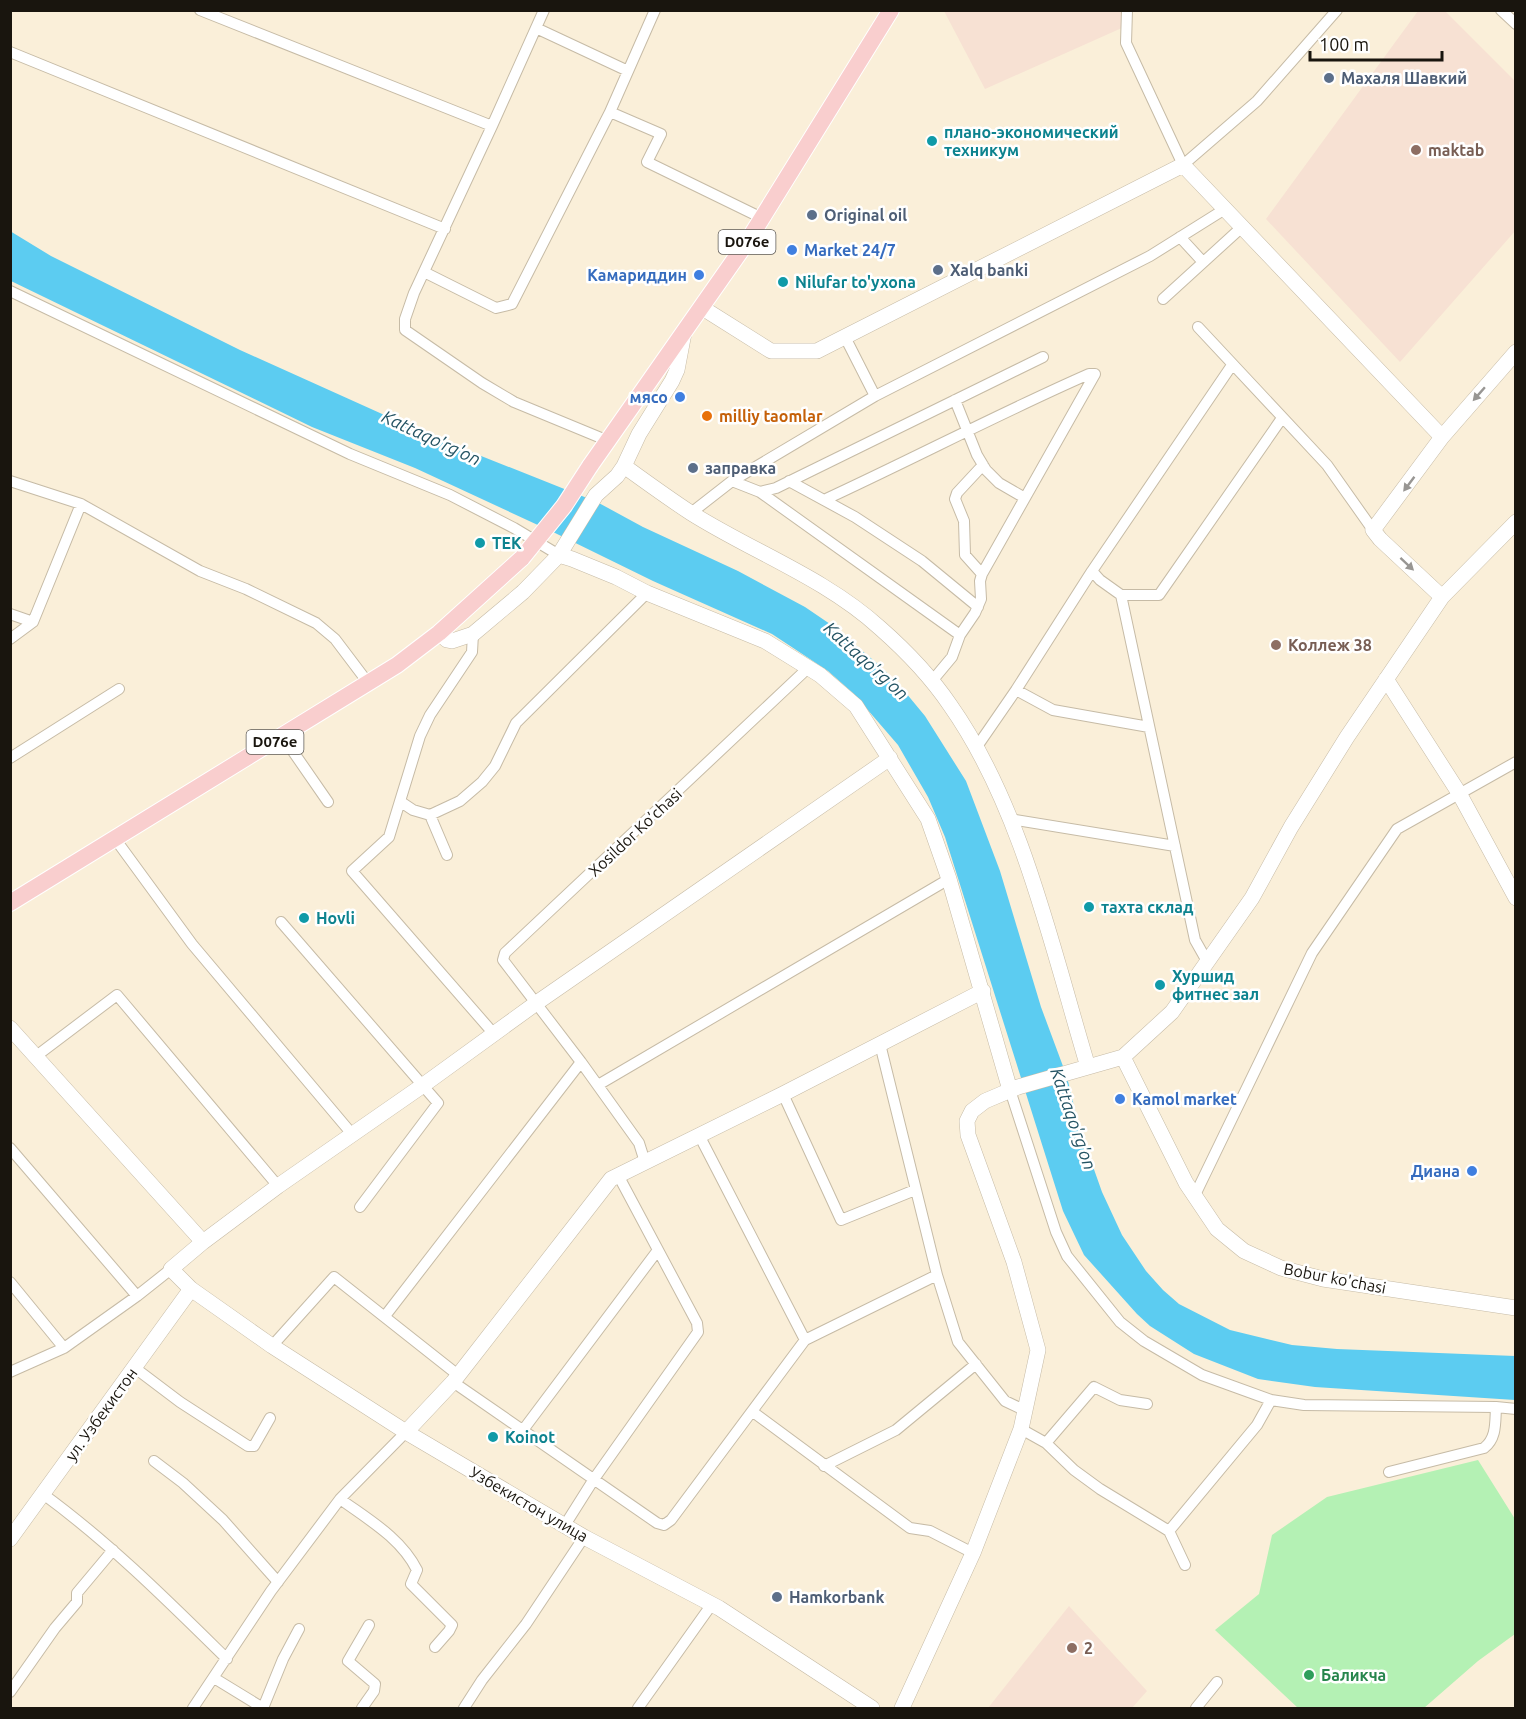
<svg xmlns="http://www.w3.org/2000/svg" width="1526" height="1719" font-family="Ubuntu,sans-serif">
	<rect width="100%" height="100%" fill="#faefd9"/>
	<path fill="#f7e1d3" d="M944 11H1124V27L985 89Z
		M1418 11H1445L1515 81 1516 230 1400 362 1266 219Z
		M1069 1606 1147 1691 1132 1708H988Z"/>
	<path fill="#b4f1b4" d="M1478 1460 1515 1519V1634L1478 1661 1424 1708H1298L1215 1630 1259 1594 1272 1535 1327 1497Z"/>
	<path fill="#5cccf1" d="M10 231 51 256 240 350 431 436 597 502 643 527 738 571 805 607 830 624 879 665 901 687 925 716 966 781 1000 871 1041 1007 1067 1077 1079 1127 1102 1192 1122 1235 1146 1271 1163 1290 1179 1304 1230 1330 1292 1345 1337 1349 1515 1356V1400L1315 1387 1258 1379 1194 1354 1150 1326 1137 1314 1084 1255 1063 1211 945 837 928 797 898 745 854 694 828 671 772 634 653 581 553 532 415 468 312 427 11 281Z"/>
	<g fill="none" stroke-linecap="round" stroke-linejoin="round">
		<g stroke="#c6bba6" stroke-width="12">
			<path id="street" d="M200 10 492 126
				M544 10 492 126 414 293 405 319V330L482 383 514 402 606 440
				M1127 10 1126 43 1183 165 1257 101 1337 10
				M1501 10 1516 24
				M536 28 628 71
				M10 52 445 229
				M610 112 661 134 647 162 762 218
				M1180 237 1203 262
				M424 272 496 308 512 304 610 112 655 10
				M10 291 350 454 450 495 514 528 559 555
				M1163 299 1242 227
				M1198 327 1327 465 1373 530
				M845 337 875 396
				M955 400 977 455 986 470 999 483 1025 498
				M10 481 81 504 200 571 246 589 316 623 335 639 369 684
				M732 481 760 492 776 488 1043 357
				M789 481 855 517 922 561 978 607
				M760 492 960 635
				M824 500C913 459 1000 413 1089 374H1095L982 574 980 581 981 599 975 613 960 635 952 657 932 681
				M691 513 732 481 875 396 1150 256 1225 209
				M1092 571 1100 580 1121 595 1195 940 1208 963
				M982 574 965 555 964 521 955 499 957 493 983 465
				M1121 595H1159L1282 418
				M10 614 33 622
				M473 634 472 652 430 715 420 736 389 837 352 871 494 1034
				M10 639 33 622 81 504
				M1016 690 1053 710 1149 727
				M283 737 328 802
				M976 748 1016 690 1092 571 1232 365
				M10 758 119 689
				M401 802 413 810 430 815 460 801 482 782 495 766 516 723 647 593
				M430 815 447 855
				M1010 819 1175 846
				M116 840 192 944 352 1134
				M281 922 438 1103 360 1207
				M880 1044 937 1275 958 1342 1005 1401 1024 1410
				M35 1057 117 995 278 1186
				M598 1085 949 879
				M1010 1090 1056 1232 1067 1256 1120 1322 1144 1341 1202 1375 1271 1400 1304 1405 1496 1407 1516 1409
				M783 1094 841 1220 915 1190
				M699 1135 805 1340
				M10 1148 137 1296
				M645 1162 639 1143 581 1062 503 960 505 953 808 668
				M1195 1195 1312 953 1397 829 1516 762
				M10 1282 64 1348
				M385 1316 581 1062
				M272 1346 334 1277 458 1375
				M135 1368 180 1402 248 1446H254L270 1418
				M10 1372 64 1348 137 1296 171 1269
				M453 1382 657 1523 664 1525 671 1520 805 1340 937 1275
				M753 1412 910 1528 930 1531 973 1553
				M1021 1429 1046 1443 1074 1470 1100 1489 1169 1531 1185 1565
				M523 1430 658 1250
				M1046 1443 1094 1387 1120 1400 1147 1404
				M154 1461 183 1483 223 1520 278 1582
				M824 1466 896 1430 976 1364
				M1389 1472 1484 1448C1497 1438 1495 1422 1496 1407
				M43 1494C110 1543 168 1601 227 1659
				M340 1499C369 1520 401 1538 417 1570L411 1584 452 1625 449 1631 435 1647
				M565 1525 594 1479 698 1332 697 1323 618 1175
				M1169 1531 1257 1425 1271 1400
				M214 1678 263 1708
				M10 1692 55 1628 77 1602V1593L113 1550
				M193 1708 271 1591 340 1499 406 1432
				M263 1708 283 1659 299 1629
				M362 1708 374 1691 375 1684 348 1661 369 1625
				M464 1708 482 1680 526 1624 584 1537
				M638 1708 712 1604
				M1196 1708 1217 1682"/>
		</g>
		<g stroke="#c6bba6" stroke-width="16">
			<path id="secondary" d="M701 307 771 351H817L1183 165 1442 437
				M624 466C646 482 668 498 691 513 753 552 825 578 880 628 905 650 931 677 950 705 1022 807 1052 948 1088 1067
				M559 555 572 559 616 577 647 593 765 641 820 675 856 706 928 819 949 879 1010 1090
				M1442 597 1380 539 1373 530 1442 437 1516 352
				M439 633 447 640 452 641 473 634 523 592 559 555 596 495 617 476 624 466 639 434 672 381 677 370 684 333
				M1386 679 1459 793 1516 898
				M10 1028 203 1242
				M1123 1057 1186 1183 1217 1229 1244 1251 1281 1268 1323 1279 1516 1308
				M406 1432 453 1382 611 1179 783 1094 983 991
				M10 1539 191 1289
				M872 1708 719 1608 584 1537 406 1432 272 1346 191 1289 171 1269 203 1242 278 1186 422 1086 535 1004 890 758
				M902 1708 973 1553 1021 1429 1038 1350 1014 1262 968 1135 967 1121 972 1111 985 1101 1018 1087 1123 1057 1172 1012 1252 898 1291 827 1347 737 1442 597 1516 522"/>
		</g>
		<g stroke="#fff" stroke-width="18">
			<path id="primary" d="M590 466 749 239 891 10
				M10 903 397 665 439 633 522 558"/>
		</g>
		<use href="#street" stroke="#fff" stroke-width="10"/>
		<use href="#secondary" stroke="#fff" stroke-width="15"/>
		<use href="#primary" stroke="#f9cece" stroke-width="16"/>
		<g stroke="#fff" stroke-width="18" stroke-linecap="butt">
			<path id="primary-bridge" d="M522 558 564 506 590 466"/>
		</g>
		<use href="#primary-bridge" stroke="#f9cece" stroke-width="16"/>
	</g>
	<defs><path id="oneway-solid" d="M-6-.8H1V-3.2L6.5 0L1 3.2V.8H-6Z" transform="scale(1.5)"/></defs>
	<g fill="#989693">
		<use href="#oneway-solid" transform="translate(1479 394) rotate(131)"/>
		<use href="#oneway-solid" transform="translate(1409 484) rotate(127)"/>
		<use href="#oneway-solid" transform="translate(1407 564) rotate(43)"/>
	</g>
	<g fill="#5c6f8a" stroke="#fff" stroke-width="2">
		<circle cx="1329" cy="78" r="6"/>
		<circle cx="812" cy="215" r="6"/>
		<circle cx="938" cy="270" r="6"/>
		<circle cx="693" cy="468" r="6"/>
		<circle cx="777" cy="1597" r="6"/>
	</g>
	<g fill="#0f9aa8" stroke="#fff" stroke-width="2">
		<circle cx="932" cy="141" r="6"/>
		<circle cx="783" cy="282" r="6"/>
		<circle cx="480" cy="543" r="6"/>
		<circle cx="1089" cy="907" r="6"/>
		<circle cx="304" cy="918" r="6"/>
		<circle cx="1160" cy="985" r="6"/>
		<circle cx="493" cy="1437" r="6"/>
	</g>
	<g fill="#8d6e63" stroke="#fff" stroke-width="2">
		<circle cx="1416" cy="150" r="6"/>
		<circle cx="1276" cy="645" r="6"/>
		<circle cx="1072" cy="1648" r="6"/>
	</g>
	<g fill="#3f7fe0" stroke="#fff" stroke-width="2">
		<circle cx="792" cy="250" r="6"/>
		<circle cx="699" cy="275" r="6"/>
		<circle cx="680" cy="397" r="6"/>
		<circle cx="1120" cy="1099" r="6"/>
		<circle cx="1472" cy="1171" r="6"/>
	</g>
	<circle fill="#e8710a" stroke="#fff" stroke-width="2" cx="707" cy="416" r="6"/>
	<circle fill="#2e9e5b" stroke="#fff" stroke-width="2" cx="1309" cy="1675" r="6"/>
	<g text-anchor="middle" stroke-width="5" stroke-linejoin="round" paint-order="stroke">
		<g fill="#fff" stroke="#5e5b56" stroke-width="1.5">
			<rect x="718.5" y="230" width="57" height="24" rx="4.5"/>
			<rect x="246.5" y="730" width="57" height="24" rx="4.5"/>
		</g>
		<g font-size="15" font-weight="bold" fill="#19150e">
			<text x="747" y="247">D076e</text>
			<text x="275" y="747">D076e</text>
		</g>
		<g font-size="16" font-weight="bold" fill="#4e5e75" stroke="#fff" text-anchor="start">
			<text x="1341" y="84">Махаля Шавкий</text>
			<text x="824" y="221">Original oil</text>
			<text x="950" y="276">Xalq banki</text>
			<text x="705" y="474">заправка</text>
			<text x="789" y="1603">Hamkorbank</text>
		</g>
		<g font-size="16" font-weight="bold" fill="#0d838f" stroke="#fff" text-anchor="start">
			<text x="944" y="138">плано-экономический<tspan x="944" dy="18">техникум</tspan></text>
			<text x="795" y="288">Nilufar to'yxona</text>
			<text x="492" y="549">TEK</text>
			<text x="1101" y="913">тахта склад</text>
			<text x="316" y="924">Hovli</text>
			<text x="1172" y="982">Хуршид<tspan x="1172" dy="18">фитнес зал</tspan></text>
			<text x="505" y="1443">Koinot</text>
		</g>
		<g font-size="16" font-weight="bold" fill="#785e54" stroke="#fff" text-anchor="start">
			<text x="1428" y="156">maktab</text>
			<text x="1288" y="651">Коллеж 38</text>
			<text x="1084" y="1654">2</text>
		</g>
		<g font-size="16" font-weight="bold" fill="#366cbe" stroke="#fff" text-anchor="end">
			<text x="804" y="256" text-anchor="start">Market 24/7</text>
			<text x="687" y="281">Камариддин</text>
			<text x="668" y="403">мясо</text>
			<text x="1132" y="1105" text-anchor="start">Kamol market</text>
			<text x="1460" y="1177">Диана</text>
		</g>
		<g font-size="16" font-weight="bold" fill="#c56008" stroke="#fff" text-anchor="start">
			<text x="719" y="422">milliy taomlar</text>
		</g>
		<g font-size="16" fill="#19150e" stroke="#fff">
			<text transform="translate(635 832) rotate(-43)" y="6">Xosildor Ko’chasi</text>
			<text transform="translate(1335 1278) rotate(11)" y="6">Bobur ko'chasi</text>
			<text transform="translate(101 1414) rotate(-54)" y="6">ул. Узбекистон</text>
			<text transform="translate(529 1504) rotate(30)" y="6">Узбекистон улица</text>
		</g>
		<g font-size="16" font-weight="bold" fill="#27864d" stroke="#fff" text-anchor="start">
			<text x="1321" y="1681">Баликча</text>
		</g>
		<g font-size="18" font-style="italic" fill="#235363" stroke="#fff">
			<text transform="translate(431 438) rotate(25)" y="6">Kattaqo'rg'on</text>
			<text transform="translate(866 661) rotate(42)" y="6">Kattaqo'rg'on</text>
			<text transform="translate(1073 1119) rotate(71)" y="6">Kattaqo'rg'on</text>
		</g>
	</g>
	<rect width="1526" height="1719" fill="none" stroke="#19150e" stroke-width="24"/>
	<path d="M1310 51v9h132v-9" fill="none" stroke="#19150e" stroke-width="3"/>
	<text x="1319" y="51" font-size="18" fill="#19150e" stroke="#ffffff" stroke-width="4.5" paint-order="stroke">100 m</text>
</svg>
